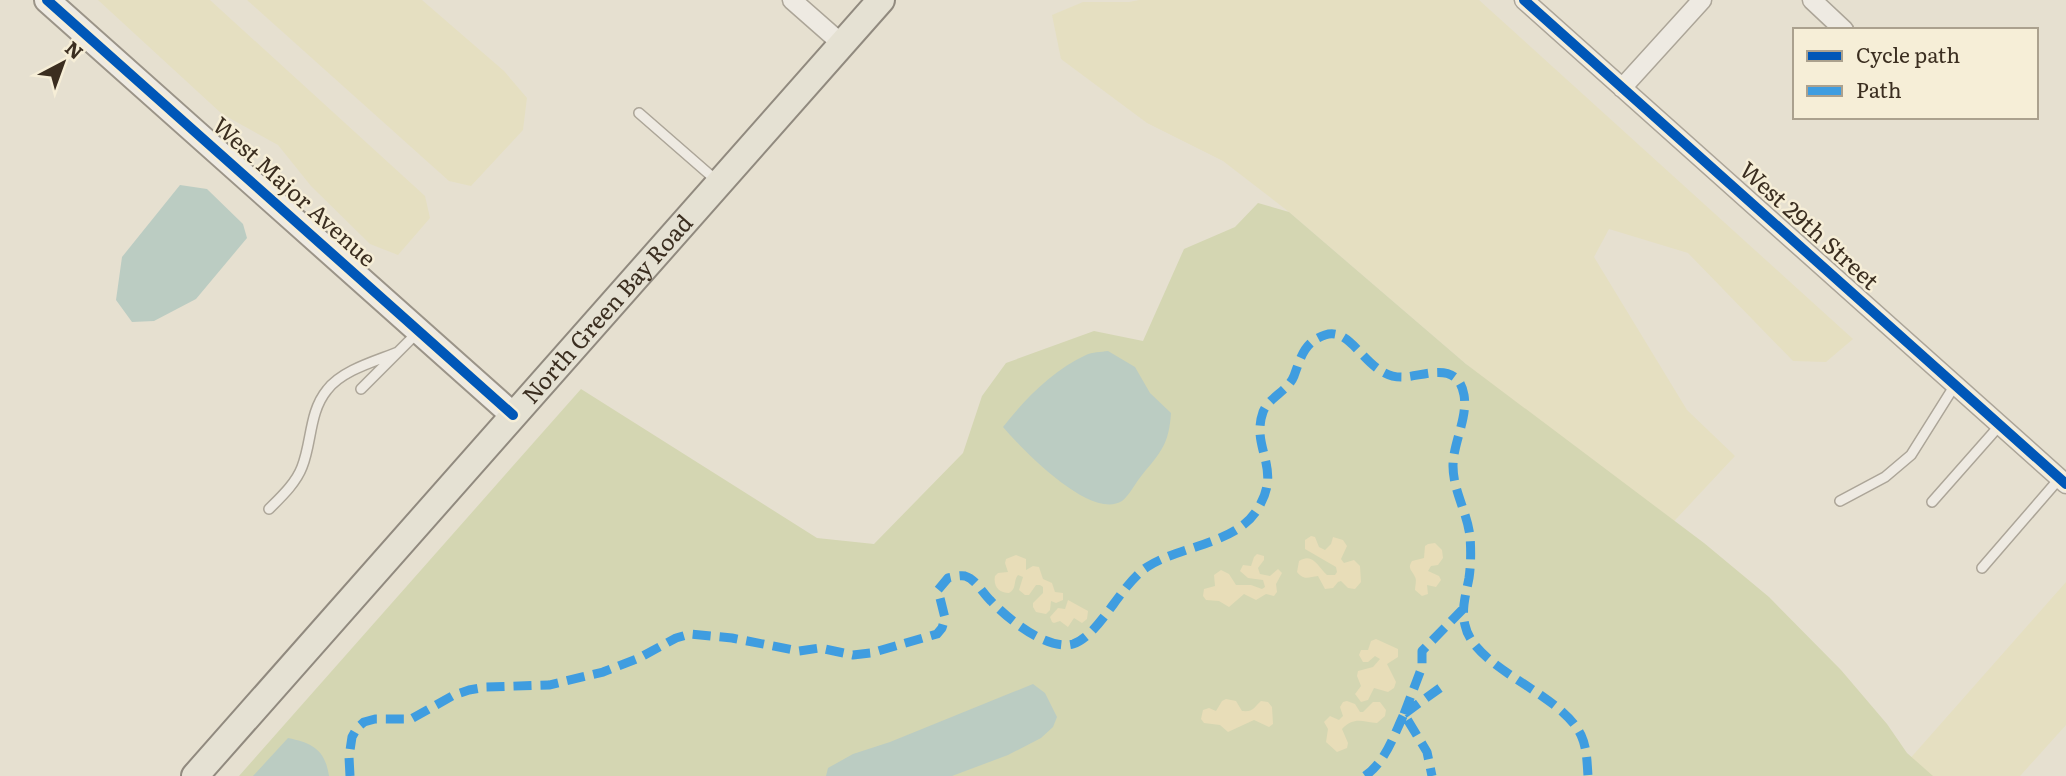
<svg xmlns="http://www.w3.org/2000/svg" width="2066" height="776" font-family="Literata,serif">
	<rect width="100%" height="100%" fill="#e6e0d0"/>
	<path fill="#e5dfc1" d="M98 0H210L425 196 430 218 398 255 370 244 311 186 278 145 222 114Z
		M247 0H422L504 71 527 98 523 130 471 186 449 181Z
		M1139 0H1479L1853 339 1826 362 1793 361 1688 253 1609 229 1594 257 1687 410 1735 456 1663 533 1289 212 1223 161 1147 123 1061 59 1052 15 1083 2H1129Z
		M2066 582V725L2020 776H1922L1907 762Z"/>
	<path fill="#d4d6b2" d="M1258 203 1289 212 1466 364 1704 543 1769 597 1841 670 1887 724 1907 753 1933 776H239L581 389 817 538 874 544 963 453 982 396 1006 363 1094 331 1143 341 1184 249 1235 227Z"/>
	<path fill="#e8ddb8" d="M1311 536 1315 537 1319 547 1325 550 1331 544 1333 537 1343 540 1347 546 1341 559 1344 563 1354 560 1360 566 1361 582 1355 589 1348 588 1341 581 1338 582 1333 588 1325 589 1318 576C1309 577 1304 581 1297 572L1299 561C1313 552 1318 567 1327 575H1335L1337 572 1336 567 1305 549V540Z
		M1435 543 1442 550 1443 558 1438 565 1431 566 1428 571 1439 576 1441 580 1436 587 1427 585 1428 594 1422 596 1415 590C1415 586 1417 580 1415 577 1412 570 1407 569 1412 561L1424 558 1425 546 1428 544Z
		M1257 554 1264 556V560L1258 568 1260 574 1270 576 1278 569 1282 573 1276 584 1277 592 1274 596 1266 594 1256 600 1244 594 1229 607 1219 601 1206 600 1203 596 1204 589 1215 586 1214 575 1221 570 1229 574 1236 585H1251L1262 589 1265 587 1263 580 1248 578 1240 571 1243 565 1251 566 1254 557Z
		M1016 555 1026 559V570L1033 566 1039 567 1043 579 1052 583 1055 592 1063 593V600L1056 603 1051 601 1050 610 1046 614 1036 612 1033 607V603L1043 593V587L1040 585H1036L1029 595H1025L1019 590 1023 577 1018 575C1013 581 1017 589 1009 593 999 593 993 586 995 576L998 573 1008 572 1005 563 1006 559Z
		M1068 600 1088 611 1087 619 1082 623 1074 618 1068 627 1060 621 1054 623 1052 622 1050 617 1058 608 1065 609Z
		M1376 639 1398 649V657L1387 664 1396 682 1394 688 1388 692 1374 688 1368 700 1361 702 1355 694 1361 686 1357 676 1358 671 1373 667 1380 659 1375 656 1368 662H1363L1359 655 1361 650H1368L1371 641Z
		M1226 699 1236 701 1242 711C1254 712 1253 708 1261 701L1268 702 1272 707 1273 724 1269 727 1254 720 1228 732 1220 725 1204 723 1201 719 1203 710 1209 708 1216 711 1222 701Z
		M1347 701 1355 704 1360 712H1363L1373 702H1380L1386 710 1385 716 1377 723C1363 722 1354 716 1342 729L1348 743 1347 748 1337 752 1326 742 1328 729 1324 722 1330 716 1339 720 1343 716 1340 707 1343 702Z"/>
	<path fill="#bbccc2" d="M180 185 207 189 243 224 247 238 196 299 154 321 132 322 116 300 122 257Z
		M1108 351 1135 367 1150 393 1171 413C1169 444 1161 452 1142 475 1136 482 1129 496 1122 501 1090 521 1021 448 1003 427 1025 399 1053 370 1086 355 1092 352 1101 352 1108 351Z
		M1033 684 1045 693 1057 717 1053 727 1041 738 1008 755 952 776H826L828 768 853 754 890 742Z
		M288 738C313 743 325 750 329 776H253Z"/>
	<g fill="none" stroke-linecap="round" stroke-linejoin="round">
		<g stroke="#aca598" stroke-width="12">
			<path id="lane" d="M639 113 717 181
				M361 389 418 332
				M1840 501 1885 477 1911 455 1955 385
				M1932 502 2000 425
				M269 509C281 497 296 483 302 467 312 442 309 412 327 390 342 370 376 361 398 352
				M1982 568 2059 479"/>
		</g>
		<g stroke="#aca598" stroke-width="21">
			<path id="street" d="M792 0 842 44
				M1524 0 2066 484
				M1812 0 1844 30
				M1622 88 1702 0"/>
		</g>
		<g stroke="#9b9488" stroke-width="28">
			<path id="secondary" d="M47 0 513 415"/>
		</g>
		<g stroke="#918a7f" stroke-width="30">
			<g id="primary">
				<path id="s1" d="M195 776 881 0"/>
			</g>
		</g>
		<use href="#lane" stroke="#eeeae2" stroke-width="9"/>
		<use href="#street" stroke="#eeeae2" stroke-width="18"/>
		<use href="#secondary" stroke="#eeeae2" stroke-width="24"/>
		<use href="#primary" stroke="#e5e1d3" stroke-width="26"/>
		<path stroke="#3f9de0" stroke-width="9" stroke-dasharray="18 9" stroke-linecap="butt" d="M1404 714 1422 667V651L1463 609
			M1404 714 1440 688
			M350 776 349 757 352 737 357 728 364 722 375 719H411L454 695 469 690 486 687 549 685 603 672 639 658 676 638 690 634 732 638 799 651 820 648 853 655 871 653 937 634 942 628 945 618 938 590 948 578C953 577 960 575 965 576 976 579 983 594 991 601 1008 619 1047 651 1073 644 1099 636 1121 584 1147 567 1179 546 1236 544 1257 510 1284 468 1250 449 1263 412 1269 397 1288 391 1294 376 1301 357 1304 342 1325 335 1354 325 1366 380 1405 377 1427 375 1458 361 1464 395 1468 418 1453 443 1453 466 1453 490 1467 512 1470 536 1471 550 1471 564 1469 578 1466 594 1461 609 1465 625 1474 669 1560 692 1581 735 1587 748 1587 762 1588 776
			M1365 776C1386 761 1393 737 1404 714L1427 752 1432 776"/>
		<g stroke="#f6eed7" stroke-width="15">
			<path id="cycleway" d="M47 0 513 415
				M1524 0 2066 484"/>
		</g>
		<use href="#cycleway" stroke="#0057b8" stroke-width="10"/>
	</g>
	<g text-anchor="middle" stroke-width="5" stroke-linejoin="round" paint-order="stroke">
		<g font-size="23" fill="#3b2e20" stroke="#f6eed7">
			<text transform="translate(294 192) rotate(42)" y="8">West Major Avenue</text>
			<text transform="translate(1809 226) rotate(42)" y="8">West 29th Street</text>
			<text dy="8" stroke="none"><textPath href="#s1" startOffset="623">North Green Bay Road</textPath></text>
		</g>
	</g>
	<rect x="1793" y="28" width="245" height="91" fill="#f6eed7" stroke="#aba18e" stroke-width="2"/>
	<rect x="1807" y="51" width="35" height="10" fill="#0057b8" stroke="#aba18e" stroke-width="2"/>
	<text x="1856" y="63" font-size="21" fill="#3b2e20">Cycle path</text>
	<rect x="1807" y="86" width="35" height="10" fill="#3f9de0" stroke="#aba18e" stroke-width="2"/>
	<text x="1856" y="98" font-size="21" fill="#3b2e20">Path</text>
	<g transform="translate(63 63) rotate(41)" stroke="#f6eed7" stroke-width="5" paint-order="stroke">
	<path d="M0-5L12 26L0 18L-12 26Z" fill="#3b2e20"/>
	<text y="-10" font-size="19" font-weight="bold" text-anchor="middle" fill="#3b2e20">N</text>
	</g>
</svg>
